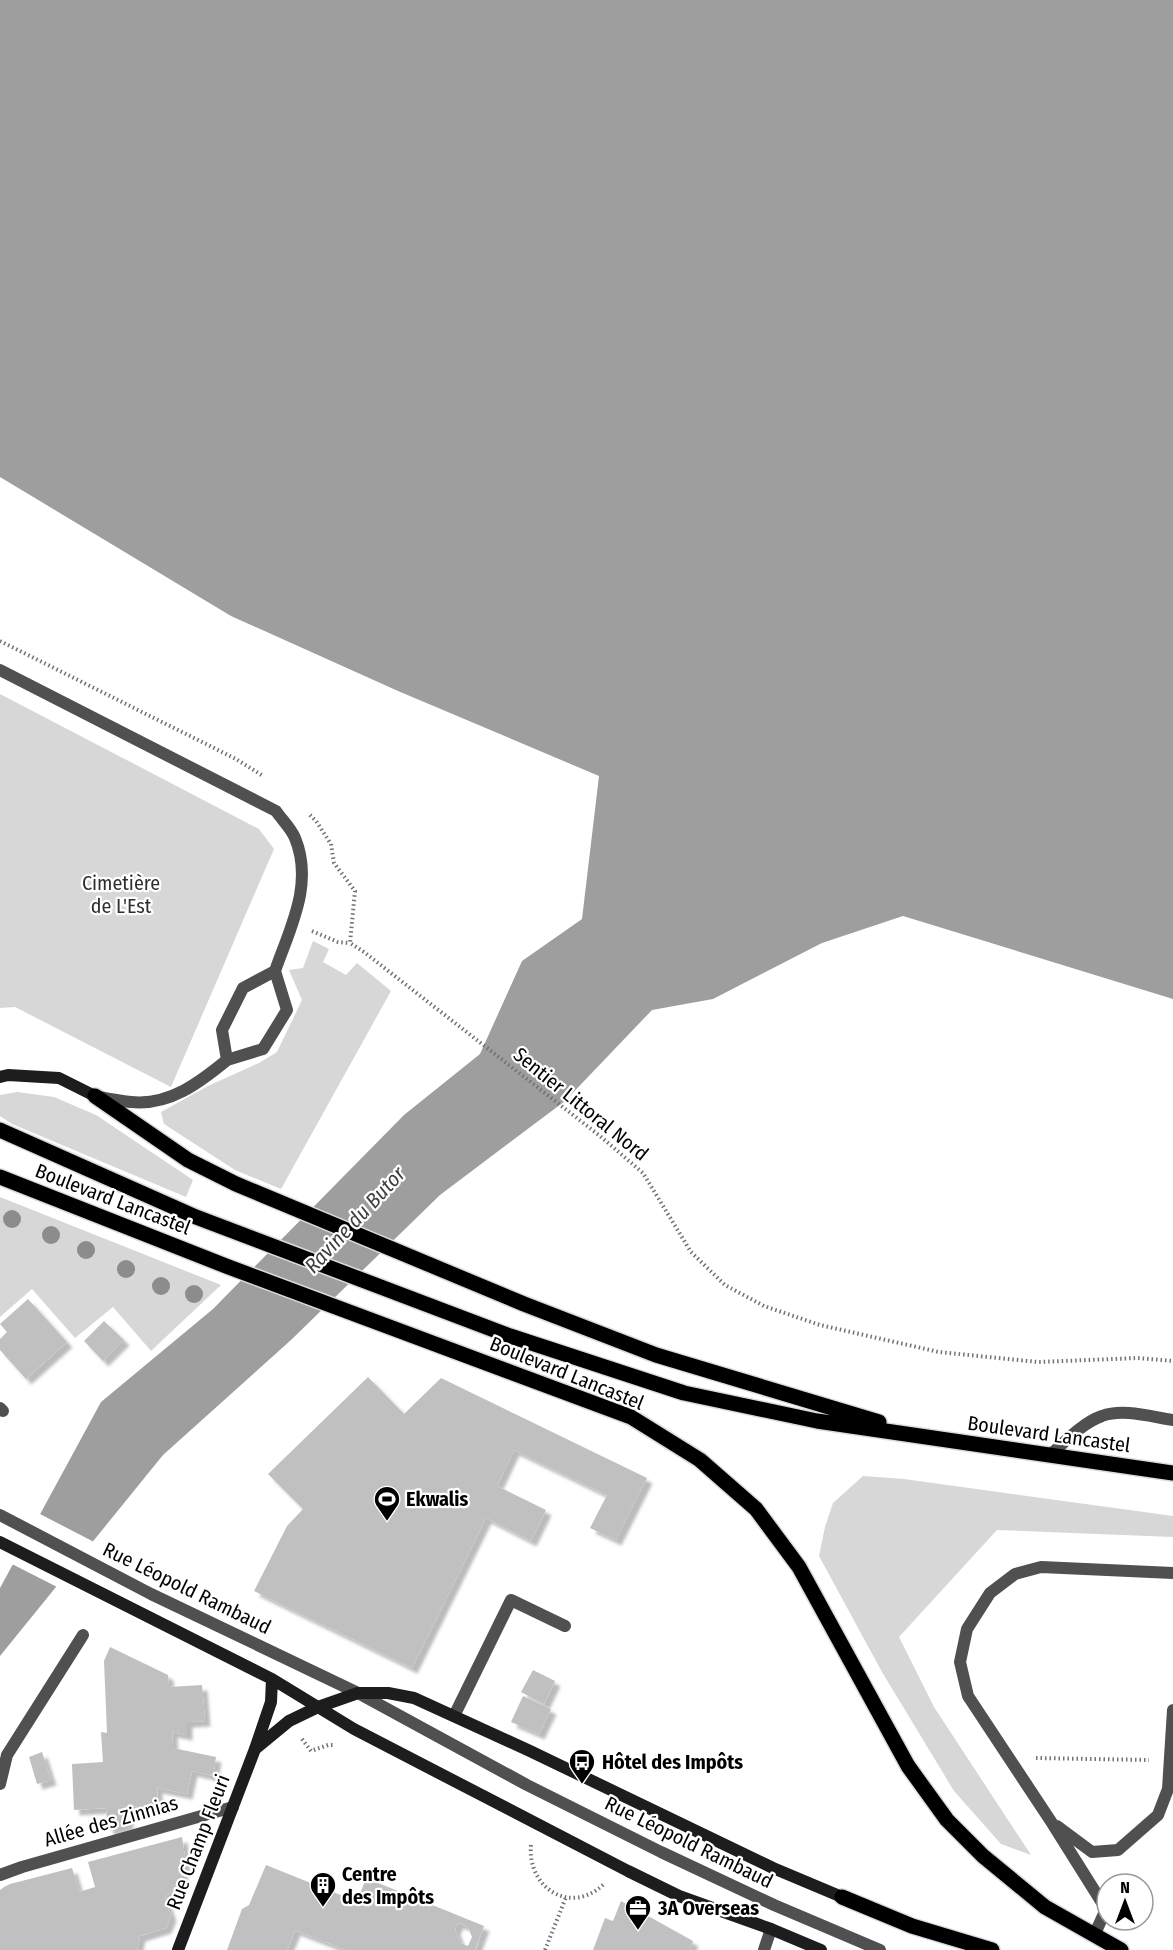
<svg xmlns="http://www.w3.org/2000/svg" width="1173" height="1950" font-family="'Fira Sans Condensed',sans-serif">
	<defs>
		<filter id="shadow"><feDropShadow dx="5.5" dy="5.5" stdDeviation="1.5" flood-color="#0004"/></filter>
	</defs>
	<rect width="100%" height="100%" fill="#fff"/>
	<path fill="#d7d7d7" d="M0 694 259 829 274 849 171 1087 15 1007 0 1008Z
		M313 941 329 949 323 962 346 975 357 963 391 991 281 1189 235 1170 164 1124 161 1112 208 1086 259 1063 277 1052 302 1000 289 970 303 968Z
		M17 1092 54 1097 96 1115 193 1180 186 1197 12 1124 0 1116V1095Z
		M0 1197 221 1285 151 1351 113 1307 75 1338 32 1289 0 1317Z
		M863 1476 904 1479 1173 1516V1537L997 1530 899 1637 934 1707 1031 1855 1001 1844 954 1791 882 1672 819 1556 825 1527 833 1503Z"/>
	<path fill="#9e9e9e" d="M0 0H1173V999L903 916 822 943 713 999 652 1010 565 1101 440 1195 291 1340 163 1455 0 1656V1588L101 1402 213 1309 404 1115 480 1054 522 961 582 919 599 776 398 691 231 616 0 477Z"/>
	<path fill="#fff" d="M38 1513 96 1543 59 1588 10 1563Z"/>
	<path fill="#c0c0c0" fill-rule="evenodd" filter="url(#shadow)" d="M28 1299 67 1342 26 1379 0 1350V1339L7 1332 0 1324Z
		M104 1321 124 1340 103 1361 84 1341Z
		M368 1377 404 1414 441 1378 647 1478 616 1540 590 1528 607 1495 514 1450 497 1486 546 1510 531 1541 486 1518 412 1668 254 1591 287 1526 303 1509 268 1474Z
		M110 1647 168 1675 169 1687 202 1685 205 1721 187 1722V1735L172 1732 173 1748 216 1757 213 1776 192 1771 187 1794 157 1788 158 1805 118 1807 119 1815 128 1814V1824L108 1830 106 1808 74 1810 72 1764 103 1762 101 1732 107 1733 104 1661Z
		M533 1670 555 1681 544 1704 521 1692Z
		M523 1696 551 1709 539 1734 511 1722Z
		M42 1752 51 1780 37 1784 29 1757Z
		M182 1837 185 1858 184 1869 180 1880 165 1898 171 1916 166 1928 140 1936 137 1950H0V1890L4 1887 10 1884 72 1868 79 1892 95 1887 88 1862Z
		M266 1865 363 1904 366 1897 360 1894 366 1878 484 1926 475 1950H346L295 1930 287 1950H227L242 1909 249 1905ZM458 1923 468 1927 472 1937 468 1946 460 1943 455 1929Z
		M621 1901 693 1941 690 1950H593L605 1918 613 1921Z"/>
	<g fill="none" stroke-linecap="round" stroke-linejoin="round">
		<g stroke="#dbdbdb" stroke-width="18">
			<path id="primary" d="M95 1096 188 1160 236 1184 524 1304 656 1355 879 1422
				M0 1130 196 1217 510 1336 684 1393 817 1421 1173 1473
				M0 1177 226 1266 631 1417 700 1460 756 1509 799 1567 908 1766 947 1820 983 1856 1045 1907 1121 1950
				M842 1897 912 1926 992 1950"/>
		</g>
		<path stroke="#727272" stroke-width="4" stroke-dasharray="1.5 3" stroke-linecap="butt" d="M0 641 236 759 263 776
			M310 815 316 821 331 844 334 863 355 891 350 943 364 952 600 1136 643 1173 691 1252 725 1285 764 1306 820 1325 939 1352 1038 1362 1138 1358 1173 1361
			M312 931 338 942 350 943
			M302 1739 311 1751 328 1745H335
			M1036 1758 1149 1760
			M531 1845C527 1888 571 1916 604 1884
			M545 1950 566 1897"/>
		<path stroke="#505050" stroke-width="12" d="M0 1408 3 1411
			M1049 1456C1065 1442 1082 1423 1102 1416 1123 1408 1152 1417 1173 1420
			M0 1515 151 1594 358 1693 527 1785 661 1852 774 1905 880 1950
			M454 1716 511 1600 565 1626
			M0 1784 7 1755 83 1635
			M1057 1826 1092 1852 1118 1850 1158 1815 1168 1789 1173 1710
			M1094 1936 1106 1909 1052 1823 968 1696 960 1662 967 1629 990 1593 1015 1574 1041 1567 1173 1573"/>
		<path stroke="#505050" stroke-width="12" d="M0 670 276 811C282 820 291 828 295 838 314 884 290 928 275 971L243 988 222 1030 227 1060C199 1083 169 1106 131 1102 120 1101 109 1099 99 1097
			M227 1060 263 1049 287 1010 275 971
			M0 1875 22 1867 233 1807
			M764 1950 771 1929"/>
		<path stroke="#1d1d1d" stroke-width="12" d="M0 1077 8 1075 59 1078 95 1096
			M0 1542 272 1679 354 1729 628 1871 679 1896 771 1929 821 1950
			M255 1749 289 1721 318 1707 358 1693H388L414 1698 530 1751 773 1868 842 1897
			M178 1950 255 1749 271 1702 272 1679"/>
		<use href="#primary" stroke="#000" stroke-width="15"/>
	</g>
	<g fill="#8c8c8c">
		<circle cx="12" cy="1219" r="9"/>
		<circle cx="51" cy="1235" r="9"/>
		<circle cx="86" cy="1250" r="9"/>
		<circle cx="126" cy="1269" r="9"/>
		<circle cx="161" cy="1286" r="9"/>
		<circle cx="194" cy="1294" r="9"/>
	</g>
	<defs>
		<g id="stadium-pin" transform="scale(1.35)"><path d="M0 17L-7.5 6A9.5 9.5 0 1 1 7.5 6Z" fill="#000" stroke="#fff"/><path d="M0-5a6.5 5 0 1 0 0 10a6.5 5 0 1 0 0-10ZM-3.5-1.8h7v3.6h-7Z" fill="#fff"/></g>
		<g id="bus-pin" transform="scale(1.35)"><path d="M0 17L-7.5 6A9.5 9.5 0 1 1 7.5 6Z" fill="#000" stroke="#fff"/><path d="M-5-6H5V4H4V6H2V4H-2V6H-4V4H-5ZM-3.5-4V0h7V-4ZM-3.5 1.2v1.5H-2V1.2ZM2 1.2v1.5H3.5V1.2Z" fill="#fff"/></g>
		<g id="building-pin" transform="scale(1.35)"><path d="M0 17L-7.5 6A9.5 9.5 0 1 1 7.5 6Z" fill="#000" stroke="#fff"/><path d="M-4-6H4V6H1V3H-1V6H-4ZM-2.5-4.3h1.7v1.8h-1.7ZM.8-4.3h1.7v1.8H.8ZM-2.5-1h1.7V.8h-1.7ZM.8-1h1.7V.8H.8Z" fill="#fff"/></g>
		<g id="office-pin" transform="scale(1.35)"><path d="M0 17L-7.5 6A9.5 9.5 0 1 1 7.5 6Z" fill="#000" stroke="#fff"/><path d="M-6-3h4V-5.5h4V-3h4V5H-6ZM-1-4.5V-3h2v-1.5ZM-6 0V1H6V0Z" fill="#fff"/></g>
	</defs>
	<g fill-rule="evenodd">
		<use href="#stadium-pin" x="387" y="1499"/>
		<use href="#bus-pin" x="582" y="1762"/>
		<use href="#building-pin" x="323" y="1885"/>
		<use href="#office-pin" x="638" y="1908"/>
	</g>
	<g text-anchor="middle" stroke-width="4.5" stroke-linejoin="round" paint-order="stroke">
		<g font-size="20" fill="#2e2e2e" stroke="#fff">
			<text x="121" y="890">Cimetière<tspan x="121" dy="23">de L'Est</tspan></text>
		</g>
		<g font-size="20" fill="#000" stroke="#fff">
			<text transform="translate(581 1104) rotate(39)" y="7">Sentier Littoral Nord</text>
			<text transform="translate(113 1199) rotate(21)" y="7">Boulevard Lancastel</text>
			<text transform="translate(567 1373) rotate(22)" y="7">Boulevard Lancastel</text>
			<text transform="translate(1049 1434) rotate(8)" y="7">Boulevard Lancastel</text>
			<text transform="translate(187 1588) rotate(26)" y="7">Rue Léopold Rambaud</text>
			<text transform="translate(111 1821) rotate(-16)" y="7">Allée des Zinnias</text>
			<text transform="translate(198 1842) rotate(-69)" y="7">Rue Champ Fleuri</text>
			<text transform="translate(689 1842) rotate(26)" y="7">Rue Léopold Rambaud</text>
		</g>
		<g font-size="20" font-weight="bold" fill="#000" stroke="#fff" text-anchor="start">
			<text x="406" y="1506">Ekwalis</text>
			<text x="602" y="1769">Hôtel des Impôts</text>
			<text x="342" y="1881">Centre<tspan x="342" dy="23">des Impôts</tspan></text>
			<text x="658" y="1915">3A Overseas</text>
		</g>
		<g font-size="21" font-style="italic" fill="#3f3f3f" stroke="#fff">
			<text transform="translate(355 1220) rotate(-47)" y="7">Ravine du Butor</text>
		</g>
	</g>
	<g transform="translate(1125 1902)"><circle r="28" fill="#ffffff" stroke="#999999" stroke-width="1.5"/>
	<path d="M0-4.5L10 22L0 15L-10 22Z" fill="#000000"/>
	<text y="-9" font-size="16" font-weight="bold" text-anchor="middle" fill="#000000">N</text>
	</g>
</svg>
